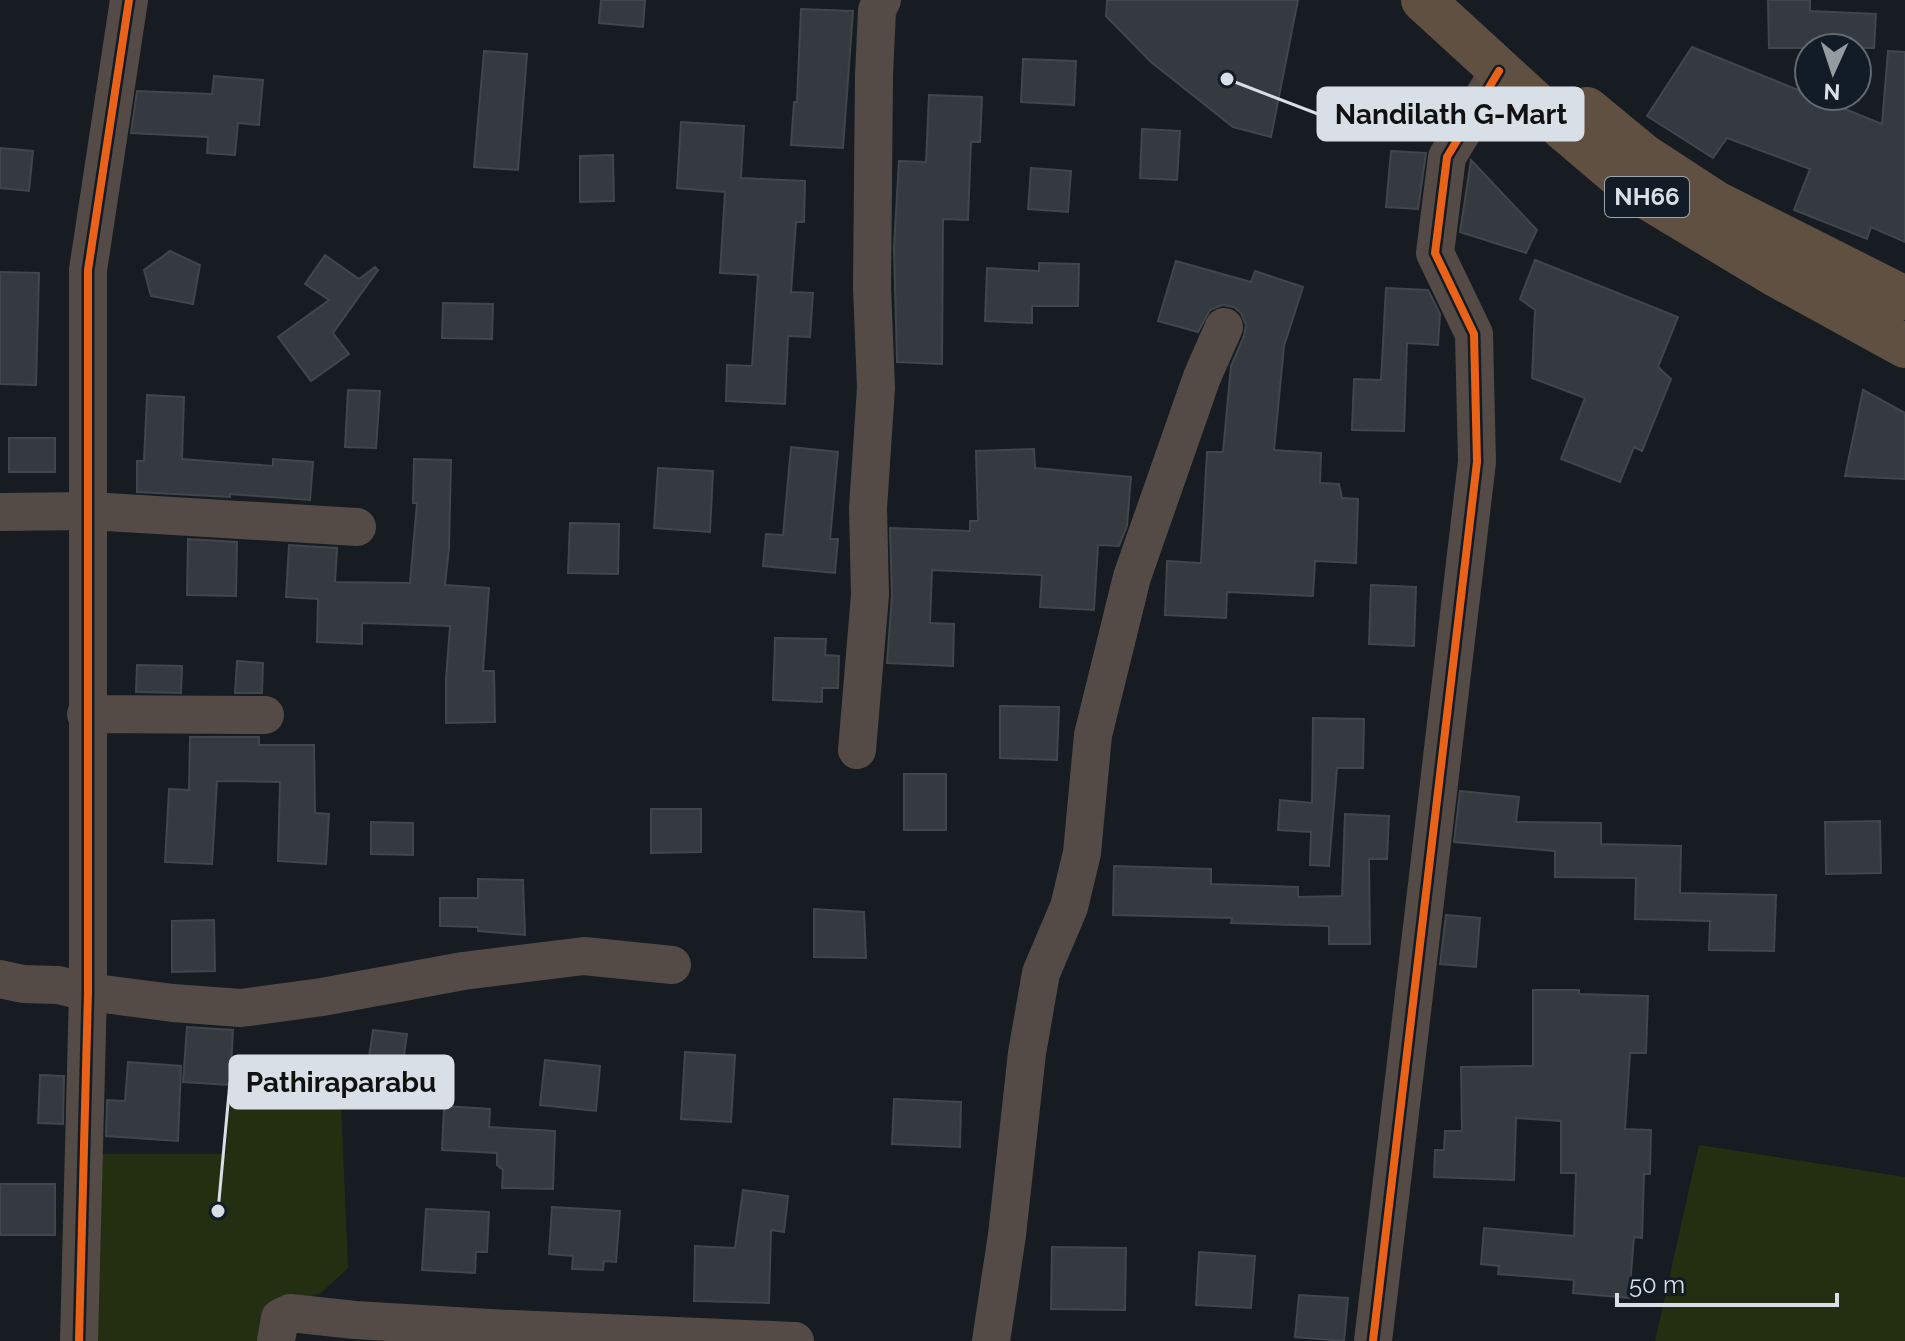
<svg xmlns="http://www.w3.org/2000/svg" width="1905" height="1341" font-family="Raleway,sans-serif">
	<rect width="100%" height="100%" fill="#161c22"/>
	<path fill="#242f12" d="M230 1097 341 1102 348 1268 321 1293 300 1300 264 1341H88L91 1154H226Z
		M1699 1145 1905 1177V1341H1655Z"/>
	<path fill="#353a40" stroke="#41464a" stroke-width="2" d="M601 0H645L643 27 599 23Z
		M1107 0H1298L1271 137 1233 127 1151 62 1106 16Z
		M1768 0H1810V11L1876 14 1874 48H1769Z
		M801 9 853 11 843 148 791 145 794 102H797Z
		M1692 47 1882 124 1888 51 1905 52V242L1871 227 1867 239 1794 210 1810 169 1727 138 1713 158 1647 116Z
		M484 51 527 54 518 170 474 167Z
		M1023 59 1076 61 1074 105 1021 102Z
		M214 76 263 80 259 125 238 123 235 155 207 153 208 137 131 133 137 91 212 94Z
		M929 95 982 97 980 142H971L968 220 943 219 942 364 897 362 894 247 899 161 926 162Z
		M681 122 744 126 741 178 805 181 804 222H796L791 292 813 293 810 337 788 336 785 404 726 401 727 365 752 366 758 275 720 273 725 192 677 188Z
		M1142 129 1180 131 1177 180 1140 178Z
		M0 148 33 151 29 191 0 188Z
		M1391 151 1426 153 1418 209 1386 207Z
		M613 155 614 201 580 202V156Z
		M1471 160 1537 230 1526 253 1460 232Z
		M1031 168 1071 171 1068 212 1028 209Z
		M170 251 200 265 193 304 151 296 144 270Z
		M325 255 359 279 375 267 378 270 333 333 349 354 311 381 278 337 329 300 305 284Z
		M1535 260 1678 317 1658 367 1671 379 1642 451 1634 447 1620 482 1561 459 1585 398 1532 378 1535 310 1520 299Z
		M1176 261 1251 282 1255 271 1303 287 1284 346 1274 450 1321 453 1320 483 1339 484 1342 498 1358 499 1356 563 1315 561 1313 596 1227 592 1226 618 1165 615 1167 561 1201 563 1207 452H1223L1231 366 1244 336 1246 325 1241 313 1234 307 1222 305 1210 310 1198 332 1158 321Z
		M1039 263 1079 264 1078 306H1032V323L985 321 987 268 1039 271Z
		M0 272 39 273 36 385 0 384Z
		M1386 288 1428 290 1440 314 1438 345 1407 343 1404 431 1352 430 1354 379 1381 380Z
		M443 303 493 304 492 339 442 338Z
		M348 390 380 391 376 448 345 447Z
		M1863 390 1905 413V479L1845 476Z
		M147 395 184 397 182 459 273 466V459L313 462 310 500 230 494V497L137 492V461H144Z
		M9 438H55V472H9Z
		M791 447 838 452 830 539H838L835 573 763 566 766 534 783 535Z
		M1034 449 1035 468 1131 477 1127 526 1119 546 1098 545 1094 610 1040 607 1042 575 932 570 930 623 954 624 953 666 887 663 892 595 890 528 970 531V521H978L976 451Z
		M414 459 451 460 449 548 445 585 489 588 483 671H494L495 722 446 723V679L450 626 362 623V644L317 642 318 599 286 597 289 545 337 548 335 582 410 583 417 503H413Z
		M658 468 713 471 710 532 654 528Z
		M570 523 619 524 618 574 568 573Z
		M188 539 237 542 236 596 187 595Z
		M1371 585 1416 587 1414 646 1369 644Z
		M775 638 826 639 825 655 839 656 838 688H822V702L773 700Z
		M237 661 263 663 262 693H235Z
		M137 665 182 666 181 693 136 692Z
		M1000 706 1059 707 1057 760 1000 758Z
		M1313 718 1364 719 1363 768H1337L1329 866 1310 865 1311 832 1278 830 1280 800 1312 803Z
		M190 737H259V745H314L315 813 329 814 326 864 278 861 280 782 217 781 212 864 165 862 169 789 189 790Z
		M904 774H946V830H904Z
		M1460 791 1519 797 1516 822 1601 823V844L1681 846 1680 893 1776 895 1774 951 1709 950 1710 921 1635 919 1636 878 1555 877V851L1454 842Z
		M651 809H701V852L651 853Z
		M1345 814 1389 816 1387 859H1369L1370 944H1329V926L1231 923 1232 918 1113 915 1114 866 1211 869V884L1298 887V897L1342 896Z
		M1880 821 1881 873 1826 874 1825 822Z
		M371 822 413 823V855L371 854Z
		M478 879 523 880 525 935 478 931V927L440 926V898H478Z
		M814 909 864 912 866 958 814 957Z
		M1446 915 1480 918 1476 967 1440 964Z
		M214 920 215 971 172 972V921Z
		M1533 990H1579V994L1648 996 1646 1053H1630L1625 1129 1651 1130 1650 1174H1644L1642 1238 1634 1237 1629 1298 1573 1293 1574 1280 1498 1274 1499 1266 1481 1264 1484 1228 1574 1236 1576 1173H1561V1121L1516 1118 1514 1180 1434 1177 1435 1150H1444L1445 1131H1462L1461 1067 1533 1066Z
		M187 1027 233 1030 230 1085 183 1082Z
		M373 1030 407 1034 403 1062 369 1057Z
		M685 1052 735 1055 731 1122 681 1119Z
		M545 1060 600 1066 596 1111 540 1105Z
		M128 1062 181 1066 178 1141 106 1136 107 1100 125 1101Z
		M40 1075 64 1076 63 1124 38 1123Z
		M894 1099 961 1102 960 1147 892 1144Z
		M444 1106 490 1109 489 1127 555 1131 553 1189 502 1188 503 1170 497 1165V1153L442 1150Z
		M0 1184H55V1235H0Z
		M743 1190 788 1196 784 1232 771 1230 769 1303 694 1301 695 1246 735 1248Z
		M552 1207 620 1211 616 1262 604 1261 603 1270 572 1269 573 1256 549 1254Z
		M426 1209 489 1212 487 1252H476L475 1273 422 1270Z
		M1052 1247 1126 1248 1125 1310 1051 1309Z
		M1199 1252 1255 1256 1251 1308 1196 1305Z
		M1299 1295 1348 1298 1344 1341 1295 1337Z"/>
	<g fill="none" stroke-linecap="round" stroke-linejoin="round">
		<path stroke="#554b46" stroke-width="38" d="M0 512 90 511 357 527
			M86 714 265 715
			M857 750 870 595 868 508 876 388 872 287 874 75 877 10 882 0
			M0 979 23 984 58 985 88 992 173 1003 241 1008 322 997 463 971 584 956 672 965
			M79 1341 88 992V270L129 0
			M276 1341 280 1318 290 1313 355 1320 489 1328 795 1341
			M991 1341 1007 1235 1027 1053 1041 973 1069 907 1082 853 1093 735 1132 577 1202 377 1224 327
			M1373 1341 1477 462 1474 334 1435 253 1447 157 1499 71"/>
		<path stroke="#605041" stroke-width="44" d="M1423 0 1565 130 1638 192 1774 274 1905 346
			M1587 109 1644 156 1716 203 1905 298"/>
		<g stroke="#121c26" stroke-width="13">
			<path id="cycleway" d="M79 1341 88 992V270L129 0
				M1373 1341 1477 462 1474 334 1435 253 1447 157 1499 71"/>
		</g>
		<use href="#cycleway" stroke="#ea6118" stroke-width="8"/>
	</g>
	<g text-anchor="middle" stroke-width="7" stroke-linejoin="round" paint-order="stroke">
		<rect fill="#121c26" stroke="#9da4ac" stroke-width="2" x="1605" y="177" width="84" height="40" rx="6"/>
		<g font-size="24" font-weight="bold" fill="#d8dfe6">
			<text x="1647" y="205">NH66</text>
		</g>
	</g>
	<path fill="none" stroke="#d8dfe6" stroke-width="3" d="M1227 79L1318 114M218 1211L230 1082"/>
	<g fill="#d8dfe6" stroke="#121c26" stroke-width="3">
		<circle cx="1227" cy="79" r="8"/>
		<circle cx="218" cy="1211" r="8"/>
	</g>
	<g fill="#d8dfe6" stroke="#d8dfe6" stroke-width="3">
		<rect x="1318" y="88" width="265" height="52" rx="8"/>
		<rect x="230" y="1056" width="223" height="52" rx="8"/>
	</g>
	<g font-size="28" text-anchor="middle" font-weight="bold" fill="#111">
		<text x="1451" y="124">Nandilath G-Mart</text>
		<text x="341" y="1092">Pathiraparabu</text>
	</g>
	<g transform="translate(1833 72) rotate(183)"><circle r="38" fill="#121c26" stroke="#616a73" stroke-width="2"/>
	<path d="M0-6L14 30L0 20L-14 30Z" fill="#949ba1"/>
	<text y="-12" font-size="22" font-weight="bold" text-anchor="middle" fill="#d8dfe6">N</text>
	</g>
	<path d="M1617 1293v12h220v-12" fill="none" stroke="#d8dfe6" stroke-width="4"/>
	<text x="1629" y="1293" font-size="24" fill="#d8dfe6" stroke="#121c26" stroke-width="6" paint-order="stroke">50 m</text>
</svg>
